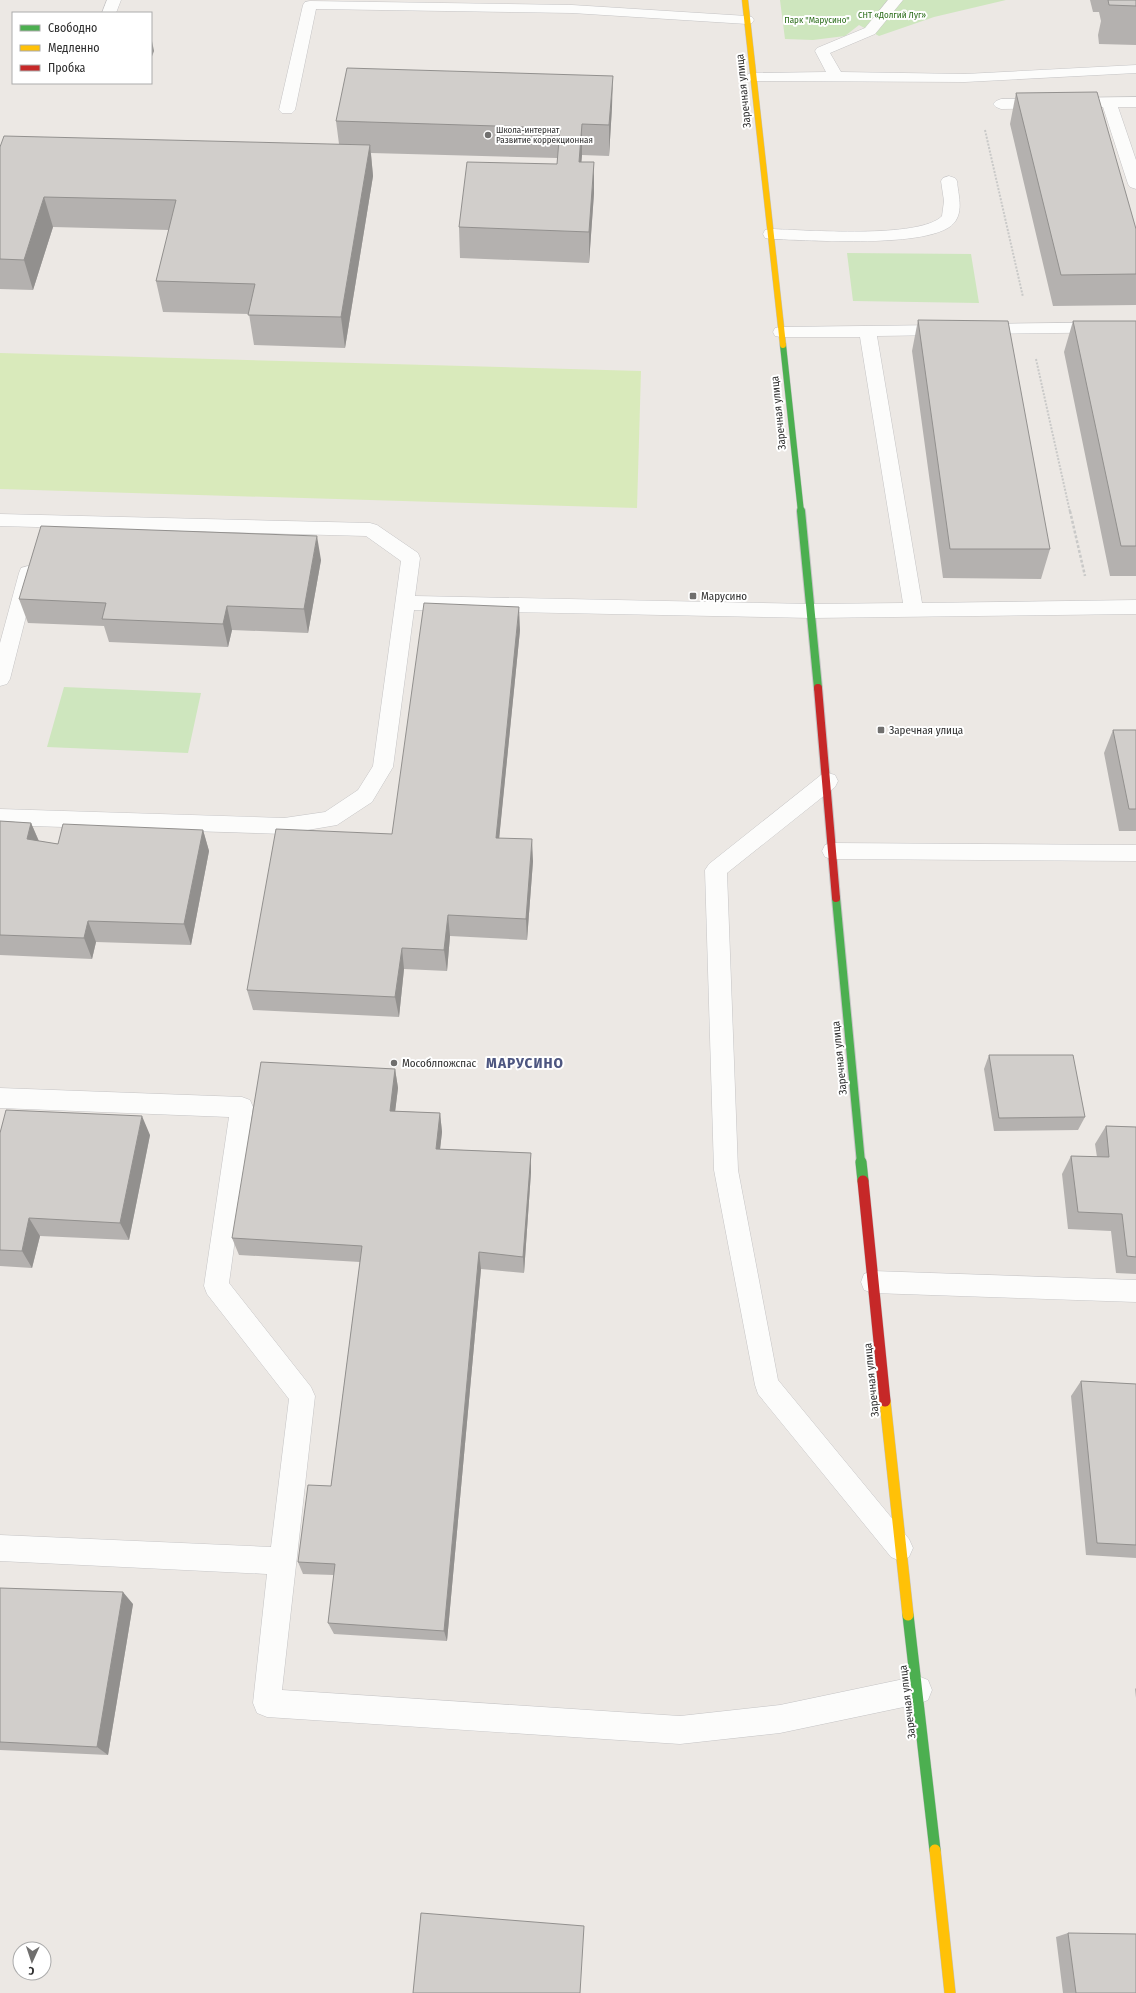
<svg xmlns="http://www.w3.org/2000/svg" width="1136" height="1993" font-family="'Fira Sans Condensed',sans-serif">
	<rect width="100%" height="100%" fill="#ece8e4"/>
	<path fill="#cee6be" d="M780 0H1006L934 17 879 36 859 25 845 36 813 40 785 39Z
		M847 253 971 254 979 303 853 301Z
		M64 687 201 693 188 753 47 747Z"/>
	<path fill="#d9eabb" d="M0 353 641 371 637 508 0 489Z"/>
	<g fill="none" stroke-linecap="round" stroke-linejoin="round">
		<g stroke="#c5c4c5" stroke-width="1">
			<path id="lane" d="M107 0H121L116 13H102Z
				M888 0H903L875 34 830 53 841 72 965 74 1136 65V73L965 82 753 81 748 80 746 77 748 74 753 73 826 72 815 51 817 48 865 28Z
				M310 1 572 5 747 16 752 17 754 20 752 23 747 24 572 13 316 9 295 110 292 113H282L279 110 303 5 305 2Z
				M1136 97V107H1118L1136 160V189L1130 187 1128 184 1103 107 1001 109 996 107 993 104 996 101 1001 99Z
				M949 176 955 178 957 181C958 194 964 211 954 223 932 249 807 240 771 239L765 238 763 234 765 230 771 229C805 230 920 239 942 216L944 201 941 181 943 178Z
				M1136 322V332L979 334 973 333 971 329 973 325 979 324Z
				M945 325 951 326 953 330 951 334 945 335 877 336 922 603 1136 600V614L812 618 414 610 393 767 372 802 337 825 284 834 0 825V809L284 818 325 812 358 790 373 766 401 561 366 536 0 526V514L370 523 377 525 418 553 420 558 415 596 812 604 903 603 860 337H781L775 336 773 332 775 328 781 327Z
				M28 566 35 568 37 573 10 679 7 684 0 686V643L19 573 21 568Z
				M828 773 835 775 838 781 835 787 727 873 738 1170 778 1380 909 1539 913 1548 909 1557 900 1561 891 1557 758 1394 755 1385 714 1170 705 870 709 864 821 775Z
				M832 843 1136 845V861L832 859 825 857 822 851 825 845Z
				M0 1088 242 1097 250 1100 253 1107 229 1283 311 1387 315 1396 282 1690 680 1716 780 1705 918 1676 928 1680 932 1690 928 1700 918 1704 780 1733 680 1744 267 1717 257 1713 253 1703 267 1574 0 1561V1535L271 1547 289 1399 207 1294 204 1286 229 1117 0 1108Z
				M873 1271 1136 1280V1302L873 1293 864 1290 861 1282 864 1274Z"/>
		</g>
		<g stroke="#c5c4c5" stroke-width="7">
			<path id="fast-far2" d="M783 345 801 512"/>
		</g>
		<g stroke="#c5c4c5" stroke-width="10">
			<path id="fast-far1" d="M801 511 818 688
				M836 898 861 1163"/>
		</g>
		<g stroke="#c5c4c5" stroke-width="12">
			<path id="fast" d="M861 1162 863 1181
				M908 1615 935 1850"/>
		</g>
		<g stroke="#c5c4c5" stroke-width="7">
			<path id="slow-far1" d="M745 0 783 345"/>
		</g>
		<g stroke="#c5c4c5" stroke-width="12">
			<path id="slow" d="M885 1401 908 1615
				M935 1850 950 1993"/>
		</g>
		<g stroke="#c5c4c5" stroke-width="10">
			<path id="jam-far1" d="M818 688 836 898"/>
		</g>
		<g stroke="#c5c4c5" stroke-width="12">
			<path id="jam" d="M863 1181 885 1401"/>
		</g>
		<path stroke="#c9c9c8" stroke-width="2" stroke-dasharray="2 1.5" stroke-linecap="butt" d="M985 130 1023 297
			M1036 359 1070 512"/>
		<path stroke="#c9c9c8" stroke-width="2.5" stroke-dasharray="3 2" stroke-linecap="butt" d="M1070 511 1085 576"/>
		<use href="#lane" fill="#fcfcfb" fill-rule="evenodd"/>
		<use href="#fast-far2" stroke="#4caf50" stroke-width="6"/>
		<use href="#fast-far1" stroke="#4caf50" stroke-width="8"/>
		<use href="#fast" stroke="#4caf50" stroke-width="11"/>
		<use href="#slow-far1" stroke="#ffc107" stroke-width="6"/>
		<use href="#slow" stroke="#ffc107" stroke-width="11"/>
		<use href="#jam-far1" stroke="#c62828" stroke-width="8"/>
		<use href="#jam" stroke="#c62828" stroke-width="11"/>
	</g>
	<path fill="#b4b1af" d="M1090 0H1136V45L1099 44 1098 35 1101 21 1099 12H1093Z
		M126 83H142V84Z
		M1016 93 1136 229V305L1053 306 1010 124Z
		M612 107 609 156 582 155 581 162 594 193 589 263 460 258 459 227 557 164V158L371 153 373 176 345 348 254 345 249 314 163 312 156 281 169 230 53 227 33 290 0 289V147L339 144 336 121Z
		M918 320 1050 549 1041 579 943 578 912 351Z
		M1073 321H1136V576H1110L1064 352Z
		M321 560 308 633 232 630 228 647 109 642 104 626 28 623 19 599Z
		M520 630 499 838 533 861 527 940 450 936 447 971 404 969 399 1017 253 1010 247 990 392 834Z
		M1113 730H1136V831H1119L1104 753Z
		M0 821 31 823 39 841 58 844 203 830 209 851 191 945 96 942 92 959 0 955Z
		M989 1055 1085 1117 1078 1130 994 1131 984 1069Z
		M395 1069 398 1088 395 1111 440 1113 442 1132 440 1149 531 1153V1172L524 1273 481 1269 447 1641 334 1634 328 1623 334 1575 303 1574 298 1562 331 1486 360 1262 239 1255 232 1238Z
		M1106 1126 1136 1127V1274L1116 1273 1111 1231 1068 1229 1062 1174 1071 1156 1097 1157 1095 1144Z
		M0 1133 150 1135 129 1240 40 1236 32 1268 0 1266Z
		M1081 1381 1136 1384V1558L1086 1555 1071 1396Z
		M0 1588 133 1604 108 1755 0 1750Z
		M1136 1688V1698L1135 1689Z
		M1068 1933 1136 1993H1063L1056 1937Z"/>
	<path fill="#92908e" d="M151 36 154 51 151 59Z
		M613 76 612 107 609 156V125Z
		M582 124V155L579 193V162Z
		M370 145 373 176 345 348 341 317Z
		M594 162V193L589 263V232Z
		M44 197 53 227 33 290 24 260Z
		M317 536 321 560 308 633 304 609Z
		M227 606 232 630 228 647 223 624Z
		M519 607 520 630 497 860 496 838Z
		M31 823 40 844 27 839Z
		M203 830 209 851 191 945 184 924Z
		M532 839 533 861 527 940 526 919Z
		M448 915 450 936 447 971 444 950Z
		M88 921 96 942 92 959 84 938Z
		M402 948 404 969 399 1017 395 997Z
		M395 1069 398 1088 393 1129 390 1111Z
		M440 1113 442 1132 438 1167 436 1149Z
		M142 1116 150 1135 129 1240 120 1223Z
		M531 1153V1172L524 1273 523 1257Z
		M29 1218 40 1236 32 1268 22 1251Z
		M479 1252 481 1269 447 1641 444 1631Z
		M123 1592 133 1604 108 1755 97 1747Z"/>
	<path fill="#d1cecb" stroke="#92908e" d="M1108 0H1136V6L1109 5Z
		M347 68 613 76 609 125 582 124 579 162H594L589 232 459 227 467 162 557 164 560 128 336 121Z
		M1097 92 1136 229V274L1061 275 1016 93Z
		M4 136 370 145 341 317 248 315 255 284 156 281 176 200 44 197 24 260 0 259V147Z
		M918 320 1008 321 1050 549H950Z
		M1073 321H1136V546H1121Z
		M41 526 317 536 304 609 227 606 223 624 102 619 106 603 19 599Z
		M424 603 519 607 496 838 532 839 526 919 448 915 444 950 402 948 395 997 247 990 276 829 392 834Z
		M1113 730H1136V809H1129Z
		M0 821 31 823 27 839 58 844 63 824 203 830 184 924 88 921 84 938 0 935Z
		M989 1055H1073L1085 1117 999 1118Z
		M261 1062 395 1069 390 1111 440 1113 436 1149 531 1153 523 1257 479 1252 444 1631 328 1623 335 1564 298 1562 308 1485 331 1486 362 1246 232 1238Z
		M6 1110 142 1116 120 1223 29 1218 22 1251 0 1250V1133Z
		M1106 1126 1136 1127V1257L1127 1256 1122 1214 1078 1212 1071 1156 1109 1157Z
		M1081 1381 1136 1384V1545L1097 1543Z
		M0 1588 123 1592 97 1747 0 1742Z
		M421 1913 584 1926 580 1993H413Z
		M1068 1933 1136 1934V1993H1076Z"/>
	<g fill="#706f6e" stroke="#fff" stroke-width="1.5">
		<circle cx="488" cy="135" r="4"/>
		<rect x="689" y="592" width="8" height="8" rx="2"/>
		<rect x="877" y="726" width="8" height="8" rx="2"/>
		<circle cx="394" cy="1063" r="4"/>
	</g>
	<g text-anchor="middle" stroke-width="4" stroke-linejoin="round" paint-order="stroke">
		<g font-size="9" fill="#2c6e1b" stroke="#fff">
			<text x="892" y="18">СНТ «Долгий Луг»</text>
			<text x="817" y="23">Парк "Марусино"</text>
		</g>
		<g font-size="9" fill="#2e2e2e" stroke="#fff" text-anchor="start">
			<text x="496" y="133">Школа-интернат<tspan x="496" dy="10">Развитие коррекционная</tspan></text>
		</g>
		<g font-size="11" fill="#2e2e2e" stroke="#fff">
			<text transform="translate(743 91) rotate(-96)" y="4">Заречная улица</text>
			<text transform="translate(778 413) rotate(-96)" y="4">Заречная улица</text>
			<text transform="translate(839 1058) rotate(-96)" y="4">Заречная улица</text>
			<text transform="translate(871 1380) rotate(-96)" y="4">Заречная улица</text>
			<text transform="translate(907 1702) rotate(-97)" y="4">Заречная улица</text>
		</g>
		<g font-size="11" fill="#2e2e2e" stroke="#fff" text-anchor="start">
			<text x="701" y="600">Марусино</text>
			<text x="889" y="734">Заречная улица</text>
			<text x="402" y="1067">Мособлпожспас</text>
		</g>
		<g font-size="15" font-weight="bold" letter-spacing="1" fill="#4d5680" stroke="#fff">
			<text x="525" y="1068">МАРУСИНО</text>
		</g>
	</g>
	<rect x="12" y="12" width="140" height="72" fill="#ffffff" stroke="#ababab"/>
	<rect x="20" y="25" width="20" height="6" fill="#4caf50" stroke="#ababab"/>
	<text x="48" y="32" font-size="12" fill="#2e2e2e">Свободно</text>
	<rect x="20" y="45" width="20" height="6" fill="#ffc107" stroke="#ababab"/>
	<text x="48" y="52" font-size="12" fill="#2e2e2e">Медленно</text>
	<rect x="20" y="65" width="20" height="6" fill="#c62828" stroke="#ababab"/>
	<text x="48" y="72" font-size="12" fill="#2e2e2e">Пробка</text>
	<g transform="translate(32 1961) rotate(183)"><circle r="19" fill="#ffffff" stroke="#ababab"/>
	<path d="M0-3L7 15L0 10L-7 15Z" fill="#706f6e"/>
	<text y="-6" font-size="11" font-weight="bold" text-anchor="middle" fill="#2e2e2e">С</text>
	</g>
</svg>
